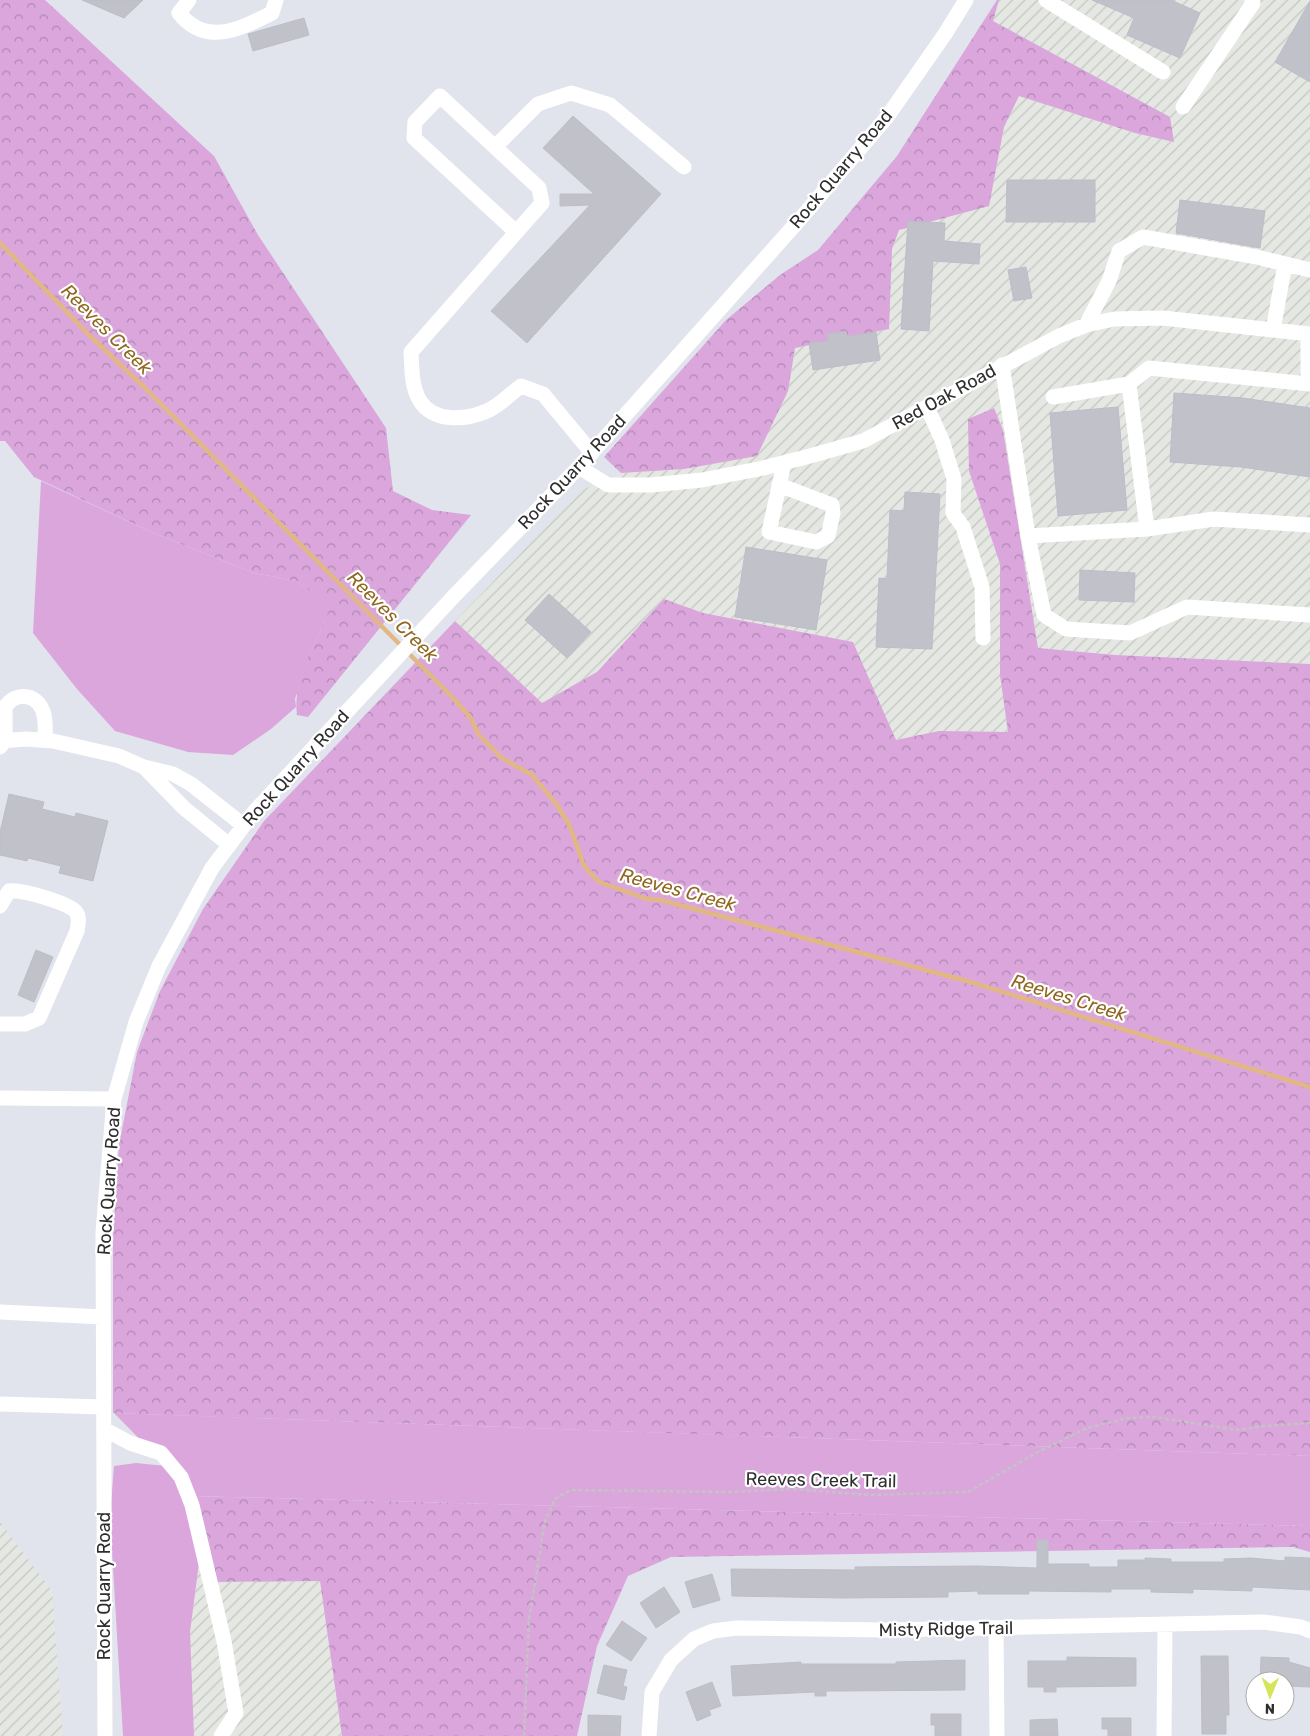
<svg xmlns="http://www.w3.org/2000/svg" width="1310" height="1736" font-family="Rubik,sans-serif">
	<defs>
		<pattern id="industrial-furrows" width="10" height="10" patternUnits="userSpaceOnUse" patternTransform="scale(1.25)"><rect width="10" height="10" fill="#e4e7e2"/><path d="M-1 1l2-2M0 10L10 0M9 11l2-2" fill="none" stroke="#c4c6c2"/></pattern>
		<pattern id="forest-crowns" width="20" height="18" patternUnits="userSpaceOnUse" patternTransform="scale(1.25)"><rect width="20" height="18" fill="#daa6dc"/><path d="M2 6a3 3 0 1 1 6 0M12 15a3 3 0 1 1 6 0" fill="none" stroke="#b188b3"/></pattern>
	</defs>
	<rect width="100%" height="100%" fill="#e2e4ed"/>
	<path fill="url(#industrial-furrows)" d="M999 0H1310V664L1115 655 1038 648 1003 430 993 408 969 471 1000 564V675L1008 732 939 731 895 740 853 642 703 613 664 599 597 672 542 703 455 621 582 490 621 473 684 469 788 391 795 348 889 329 892 249 899 230 989 206 1004 127 1019 96 1135 133 1173 142 1170 117 993 21Z
		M0 1522 52 1591 63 1736H0Z
		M200 1555 217 1582 320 1581 342 1736H194L190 1632Z"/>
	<path fill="#daa6dc" d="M41 481 149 531 254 573 296 581 332 605 310 653 295 699 296 707 271 729 233 755 188 752 115 731 77 689 33 633Z
		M114 1413 1310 1456V1526L195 1496 200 1555 190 1632 194 1736H123L110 1517 114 1466 136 1463 166 1466Z"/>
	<path fill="url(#forest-crowns)" d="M0 0H45L214 156 258 235 386 428 393 491 432 510 471 515 308 717 297 715C292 677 319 639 331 605L296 581 254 573 149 531 34 477 5 441H0Z
		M997 0H999L993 21 1170 117 1174 142 1135 133 1019 96 1004 127 989 206 899 230 892 249 889 329 795 348 788 391 757 456 684 469 621 473 604 457 726 320 780 275 818 250 897 156Z
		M994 408 1003 430 1038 648 1115 655 1310 664V1456L113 1413V1235L119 1145 137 1052 160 991 203 909 264 821 455 621 542 703 597 672 664 599 703 613 853 642 896 740 939 731 1008 732 1000 675V564L969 471 968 419Z
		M194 1496 1310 1526V1552L1293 1547 671 1557 628 1576 597 1646 577 1736H342L320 1581 217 1582Z"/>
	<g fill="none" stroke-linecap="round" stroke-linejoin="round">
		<path stroke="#e1b883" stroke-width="4.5" d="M0 243 90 336 148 391 454 699 470 717 479 735 502 758 532 775 557 805 569 824 584 866 599 882 647 899 660 900 967 981 1310 1087"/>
	</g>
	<path fill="#c1c1c9" stroke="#bcbdc9" d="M82 0H143L124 18Z
		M1092 0H1171L1200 13 1180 58 1127 35 1134 18Z
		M1310 1V82L1275 62Z
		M304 18 309 35 253 51 248 34Z
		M573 116 661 194 527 343 491 311 590 205 560 206V194H594L543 148Z
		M1007 180H1095V222H1006Z
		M1180 200 1265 211 1260 248 1176 233Z
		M908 221 945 223 944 241 980 244 979 264 933 261 929 331 901 329Z
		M1026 267 1032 298 1014 301 1008 270Z
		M846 331 847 336 876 332 880 360 813 370 809 343 828 341 827 334Z
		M1174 393 1243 398 1310 408V477L1241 467 1170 462Z
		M1118 407 1127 510 1058 516 1050 413Z
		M905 492 940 494 932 649 876 647 879 578 887 579 890 510 904 511Z
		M746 547 827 560 816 630 735 617Z
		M1080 570 1135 573 1134 602 1079 600Z
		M549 594 591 632 567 658 525 620Z
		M9 794 44 802 42 809 75 817 76 813 108 821 93 881 59 873 61 866 28 858 27 861 0 855V832Z
		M36 950 53 957 34 1002 18 995Z
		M1037 1540H1048V1564H1089V1567H1118V1560H1145V1558L1171 1559V1562H1224V1559L1251 1558 1285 1561V1557L1310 1558V1590L1252 1587V1591L1193 1589V1593L1151 1592V1589H1111V1592L1029 1591V1594H978V1591L948 1592V1597L842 1598 732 1596 731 1569 855 1570V1567L978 1566 1037 1568Z
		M712 1574 720 1600 693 1608 685 1582Z
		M664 1587 680 1612 656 1628 640 1603Z
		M622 1621 647 1638 631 1661 606 1645Z
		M1201 1656H1228L1229 1715H1226V1734H1202Z
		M1067 1657 1136 1658V1686L1056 1687V1692H1044V1687H1028V1661H1067Z
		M1261 1657 1289 1658V1662L1310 1668V1687L1285 1686V1681H1260Z
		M965 1660V1690L842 1691H826V1696H815V1692L733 1696 731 1666 801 1662V1664H896V1662Z
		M604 1665 627 1670 623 1686 627 1687 624 1700 597 1693Z
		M712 1682 721 1706 709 1710 711 1715 697 1721 686 1692Z
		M931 1714H961V1736H935V1725H931Z
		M588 1715 621 1716 620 1736H588Z
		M1102 1718H1131V1736H1108V1729H1102Z
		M1057 1719 1058 1736H1030V1720Z"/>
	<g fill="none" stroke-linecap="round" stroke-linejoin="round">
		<path stroke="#c4c4c4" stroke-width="2.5" stroke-dasharray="4 2.5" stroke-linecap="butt" d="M524 1736 529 1619 545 1521 555 1499 570 1490 727 1492 795 1489 870 1495 968 1492 1038 1452 1087 1428 1127 1418 1154 1417 1238 1430 1264 1426 1310 1423"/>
		<path stroke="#fff" stroke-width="15" d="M189 0 179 13C206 47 240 29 272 13L276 0
			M1046 0 1163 72
			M1183 107 1253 3 1252 0
			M495 147 538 104 571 93 610 105 684 167
			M516 232 414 138 415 122 440 96 539 188 542 203 411 352C412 368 411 386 420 401 434 423 466 420 487 411 499 406 510 394 521 386L543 394 592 453
			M1086 325 1109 281 1119 251 1143 237 1257 257 1310 270
			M1273 330 1285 264
			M1002 365 1028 536 1147 529 1129 384 1053 397
			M1129 384 1149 368 1310 384
			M1308 384V334
			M927 407 942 440 954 479 953 513 963 527 982 587 983 638
			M579 467 608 485H651L702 480 763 468 810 456 863 441 1059 336 1086 325 1114 319 1163 318 1310 334
			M779 485 832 505 833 513 828 536 816 542 769 532 784 463
			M1147 529 1214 519 1310 525
			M1028 536 1044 615 1066 629 1130 633 1187 607 1310 615
			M0 741 26 739 53 741 119 756 144 767 173 774 191 784 243 825
			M0 747 5 741V707C17 690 39 694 44 715 46 723 45 732 45 740
			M144 767 184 808 228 844
			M0 906 9 891C21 889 69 903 76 912 80 918 78 925 77 931L39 1018 25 1024H0
			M0 1098 114 1099
			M0 1312 103 1317
			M0 1404 104 1407
			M104 1429 130 1443 161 1453 181 1477 192 1505 224 1641 236 1713 221 1736
			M996 1628 997 1736
			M105 1736 103 1232 114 1099 136 1022 159 966 212 868 254 812 454 596 579 467 801 218 887 117 945 34 966 0
			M649 1736 652 1692 671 1660 694 1639 713 1631 737 1628 885 1630 1263 1622 1301 1627 1310 1631
			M1164 1736 1165 1625"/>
	</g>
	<g text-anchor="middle" stroke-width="4.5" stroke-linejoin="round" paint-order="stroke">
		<g font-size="18" fill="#2e2e2e" stroke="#fff">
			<text transform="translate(841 169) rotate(-50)" y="6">Rock Quarry Road</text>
			<text transform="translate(944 397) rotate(-29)" y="6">Red Oak Road</text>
			<text transform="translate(572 472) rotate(-47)" y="6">Rock Quarry Road</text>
			<text transform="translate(296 768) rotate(-48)" y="6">Rock Quarry Road</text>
			<text transform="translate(109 1181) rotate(-86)" y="6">Rock Quarry Road</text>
			<text transform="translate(821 1480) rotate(1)" y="6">Reeves Creek Trail</text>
			<text transform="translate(104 1586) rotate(-90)" y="6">Rock Quarry Road</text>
			<text transform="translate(946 1629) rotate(-1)" y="6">Misty Ridge Trail</text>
		</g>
		<g font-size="19" font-style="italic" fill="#91671f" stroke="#fff">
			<text transform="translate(107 329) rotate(45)" y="7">Reeves Creek</text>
			<text transform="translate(393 616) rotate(45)" y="7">Reeves Creek</text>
			<text transform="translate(678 889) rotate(15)" y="7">Reeves Creek</text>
			<text transform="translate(1069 997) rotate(17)" y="7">Reeves Creek</text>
		</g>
	</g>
	<g transform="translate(1270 1696) rotate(181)"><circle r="24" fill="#ffffff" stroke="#ababab"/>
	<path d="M0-4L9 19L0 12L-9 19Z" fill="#d6e558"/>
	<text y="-8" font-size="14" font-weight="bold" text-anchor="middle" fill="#2e2e2e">N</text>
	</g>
</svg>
